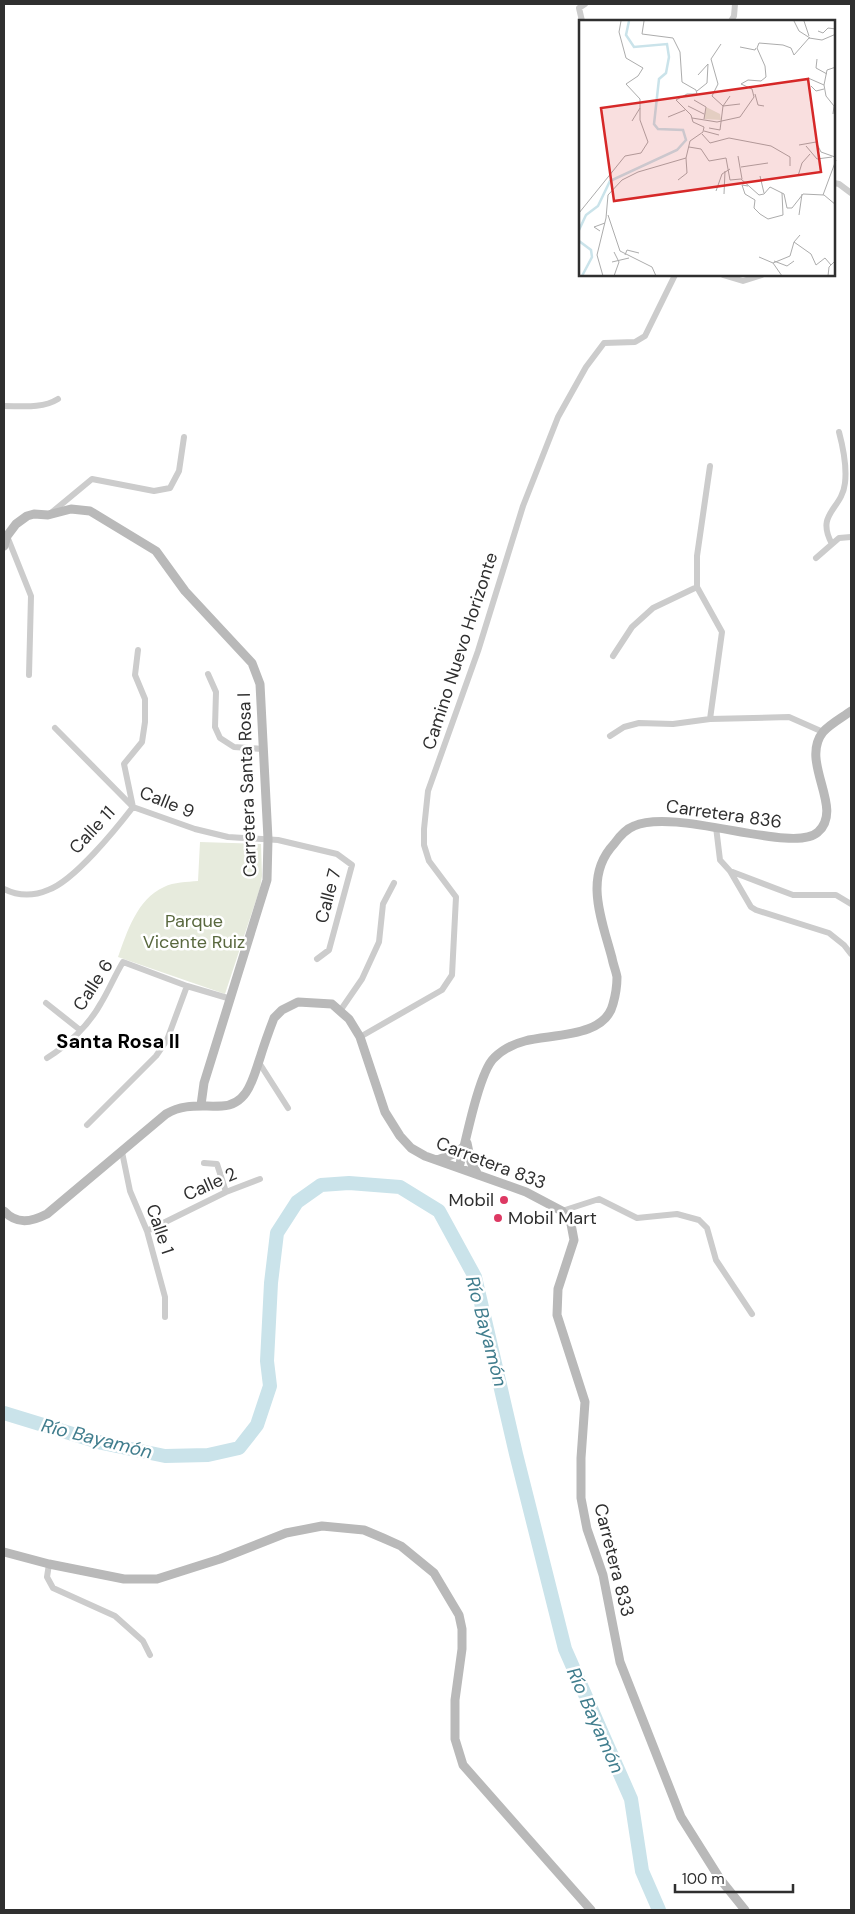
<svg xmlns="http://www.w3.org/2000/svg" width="855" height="1914" font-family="'DM Sans',sans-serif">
	<rect width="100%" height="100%" fill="#fff"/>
	<path fill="#e7ebdd" d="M200 842 261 844 262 876 260 888 225 994 118 957C127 932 137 899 164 887 174 882 187 882 198 881Z"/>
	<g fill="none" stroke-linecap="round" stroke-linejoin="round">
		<path stroke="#cae3ea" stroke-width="14" d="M4 1413 102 1443 165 1456 208 1455 239 1448 257 1425 270 1386 267 1361 271 1283 277 1233 297 1202 321 1185 349 1183 400 1187 439 1211 475 1277 516 1454 565 1649 631 1799 642 1871 659 1910"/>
		<path stroke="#ccc" stroke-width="6" d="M582 21 579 8 585 4
			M731 21 734 16 735 4
			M834 183 839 184 851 193
			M723 275 743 281 762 275
			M4 406C21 406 42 409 58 399
			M51 513 92 479 154 491 170 488 179 471 184 437
			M7 536 31 596 29 675
			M832 544C815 513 842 510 845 483 847 466 843 447 839 432
			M816 558 839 538 851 537
			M613 656 632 627 653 608 697 587
			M208 674 216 692 215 727 220 738 234 747 263 749
			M710 719 722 632 697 587V556L710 466
			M55 728 133 807 195 829 228 837 278 840 337 854 352 865 329 950 317 959
			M610 736 624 727 639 723 673 724 710 719 789 717 823 732
			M716 827 720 860 730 871 751 907 756 910 829 933 844 945 851 954
			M730 871 793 895H836L851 904
			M4 889C18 896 34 896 48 890 74 881 116 829 133 807L124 764 142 742 145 722V699L135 675 138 650
			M46 1003 80 1030
			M340 1011 362 979 379 942 383 904 394 883
			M360 1037 442 990 452 975 456 897 429 861 424 845V829L428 791 478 651 523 506 558 417 586 367 604 343 635 342 645 336 675 275
			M47 1058C68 1045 89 1025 101 1003 109 990 115 975 123 962L187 986 231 999
			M258 1061 288 1108
			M87 1125 156 1056 167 1040 187 986
			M122 1152 130 1191 147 1231 165 1297V1317
			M204 1163 217 1164 226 1192
			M562 1211 599 1199 637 1218 677 1214 699 1220 707 1228 716 1260 752 1314
			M147 1231 226 1192 260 1179
			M49 1564 47 1577 53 1588 115 1616 143 1641 150 1655"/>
		<path stroke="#b9b9b9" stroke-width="9" d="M4 546 7 536 16 524 27 516 34 514 48 515 71 509 90 511 156 551 185 591 252 663 260 684 268 839 267 880 204 1083 201 1105
			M467 1143 471 1162 478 1175
			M437 1160 454 1154 465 1146
			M459 1168C465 1144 479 1072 494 1058 503 1049 513 1044 525 1041 551 1034 605 1038 613 1004 615 997 617 985 617 977 616 971 613 964 612 958 602 920 583 877 614 844 619 837 626 829 634 826 676 807 794 855 818 832 845 808 799 762 823 732 830 724 843 717 851 711
			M4 1211C17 1225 31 1222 47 1214L166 1114C185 1103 201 1107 222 1106 248 1105 253 1078 260 1058 264 1045 269 1031 274 1018L282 1010 298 1002 332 1004 349 1019 360 1037 385 1112 400 1136 411 1148 425 1156 526 1192 562 1211 571 1224 574 1240 558 1289 557 1315 585 1402 581 1458V1498L587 1529 603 1575 620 1662 681 1817 720 1879 745 1910
			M4 1552 49 1564 124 1579H157L220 1559 286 1533 322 1526 364 1530 383 1538 401 1546 434 1573 459 1615 462 1629V1649L455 1700V1739L463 1765 591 1910"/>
	</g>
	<g fill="#dd3963" stroke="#fff" stroke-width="2">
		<circle cx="504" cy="1200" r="5"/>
		<circle cx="498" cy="1218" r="5"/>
	</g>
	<g text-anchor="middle" stroke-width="5" stroke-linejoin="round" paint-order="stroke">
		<g font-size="18" fill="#2f2f2f" stroke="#fff">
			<text transform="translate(460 651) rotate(-72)" y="6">Camino Nuevo Horizonte</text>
			<text transform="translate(247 785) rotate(-92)" y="6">Carretera Santa Rosa I</text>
			<text transform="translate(167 802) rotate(22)" y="6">Calle 9</text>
			<text transform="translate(724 814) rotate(8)" y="6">Carretera 836</text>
			<text transform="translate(92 830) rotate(-47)" y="6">Calle 11</text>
			<text transform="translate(328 896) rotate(-75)" y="6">Calle 7</text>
			<text transform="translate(93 985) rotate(-57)" y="6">Calle 6</text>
			<text transform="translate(491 1163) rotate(21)" y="6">Carretera 833</text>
			<text transform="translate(210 1184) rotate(-24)" y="6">Calle 2</text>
			<text transform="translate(160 1229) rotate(71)" y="6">Calle 1</text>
			<text transform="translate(614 1560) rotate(76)" y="6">Carretera 833</text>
		</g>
		<g font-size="18" fill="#59683e" stroke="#fff">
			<text x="194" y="927">Parque<tspan x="194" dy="21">Vicente Ruiz</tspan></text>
		</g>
		<g font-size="18" fill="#2f2f2f" stroke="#fff" text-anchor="end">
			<text x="494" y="1206">Mobil</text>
			<text x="508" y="1224" text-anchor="start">Mobil Mart</text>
		</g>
		<g font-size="19" font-style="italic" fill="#407d8d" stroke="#fff">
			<text transform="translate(487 1331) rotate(75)" y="7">Río Bayamón</text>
			<text transform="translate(97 1438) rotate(14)" y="7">Río Bayamón</text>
			<text transform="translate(596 1720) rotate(66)" y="7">Río Bayamón</text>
		</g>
		<g font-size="20" font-weight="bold" fill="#000" stroke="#fff">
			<text x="118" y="1048">Santa Rosa II</text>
		</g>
	</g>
	<g transform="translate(579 20)">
		<rect width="256" height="256" fill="#fff"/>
		<path d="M127 87 141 94 142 100 125 99Z" fill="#e7ebdd"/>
		<path fill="none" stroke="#cae3ea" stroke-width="2.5" d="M0 210 7 195 19 186 31 161 98 130 107 120 104 110 79 109 75 104 80 59 87 53 90 37 88 24 55 27 47 15 50 1M0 221 12 230 13 237 3 256"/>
		<path fill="none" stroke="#acacac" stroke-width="1" d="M65 1 63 14 94 18 101 32 103 62 117 70 118 74M215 1 220 11 231 18M225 1 230 16M239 11 244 13 249 8 257 9M142 24 132 39 139 64 133 76 144 86 161 84M161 27 176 30 177 28M238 39 237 48 248 54M229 58 245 65M232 66 237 71 245 69M118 71 128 63 129 44 119 55M176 74 179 85 185 86M115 80 127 87 125 99M109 86 125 94M254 94 255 86 247 76 245 65 248 50 257 47M89 97 106 90M113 98 138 102 161 97 175 77 173 69 162 64 169 60 182 61 187 57 186 46 178 28 180 23 204 25 212 28 215 35 230 18 243 20 257 14M53 101 61 88M130 108 141 110 144 86 151 76M125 111 140 115M123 114 131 123 150 118 192 126 211 137V146M220 125 237 122 242 132 256 137M227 126 238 139 253 137M110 127 122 129 130 141 147 138 151 160 162 159 180 175 185 174 191 167 205 174 208 188H213L224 174 245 175 257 185M159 136 163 159M162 147 189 143M181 156 185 173M219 156 223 143 231 134M99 160 108 153 107 138M169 166 163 165 166 174 176 180 175 188 181 194 189 199 204 195 203 173M137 171 143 154 151 149M145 174 146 151M244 175 257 140M0 193 46 136 62 133 69 122 61 100V79L47 64 59 56 64 48 47 38 40 12 42 1M29 195 41 231 73 247 77 256M220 195 223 174M21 211 15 207 26 203M215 222 232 234 237 245 246 238 252 245M46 235 48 230 60 233M180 237 194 243 203 256M195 241 208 246 215 241M33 242 50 238M194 243 211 236 215 222 221 215M24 256 18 235 27 198 29 175 43 160 59 152 107 138 111 121 124 112 125 107 114 102 112 95 97 80 108 74H118M35 256 40 242 35 232M249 256 250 247 257 240"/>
		<path fill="#d62828" fill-opacity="0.15" stroke="#d62828" stroke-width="2.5" d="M229 59 242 152 35 181 22 88Z"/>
		<rect width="256" height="256" fill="none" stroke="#2f2f2f" stroke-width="2.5"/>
	</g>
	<rect width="855" height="1914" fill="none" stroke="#2f2f2f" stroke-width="10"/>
	<path d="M675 1884v8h118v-8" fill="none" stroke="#2f2f2f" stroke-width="2.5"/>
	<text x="682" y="1884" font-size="15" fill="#2f2f2f" stroke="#ffffff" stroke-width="4" paint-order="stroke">100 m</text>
</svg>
